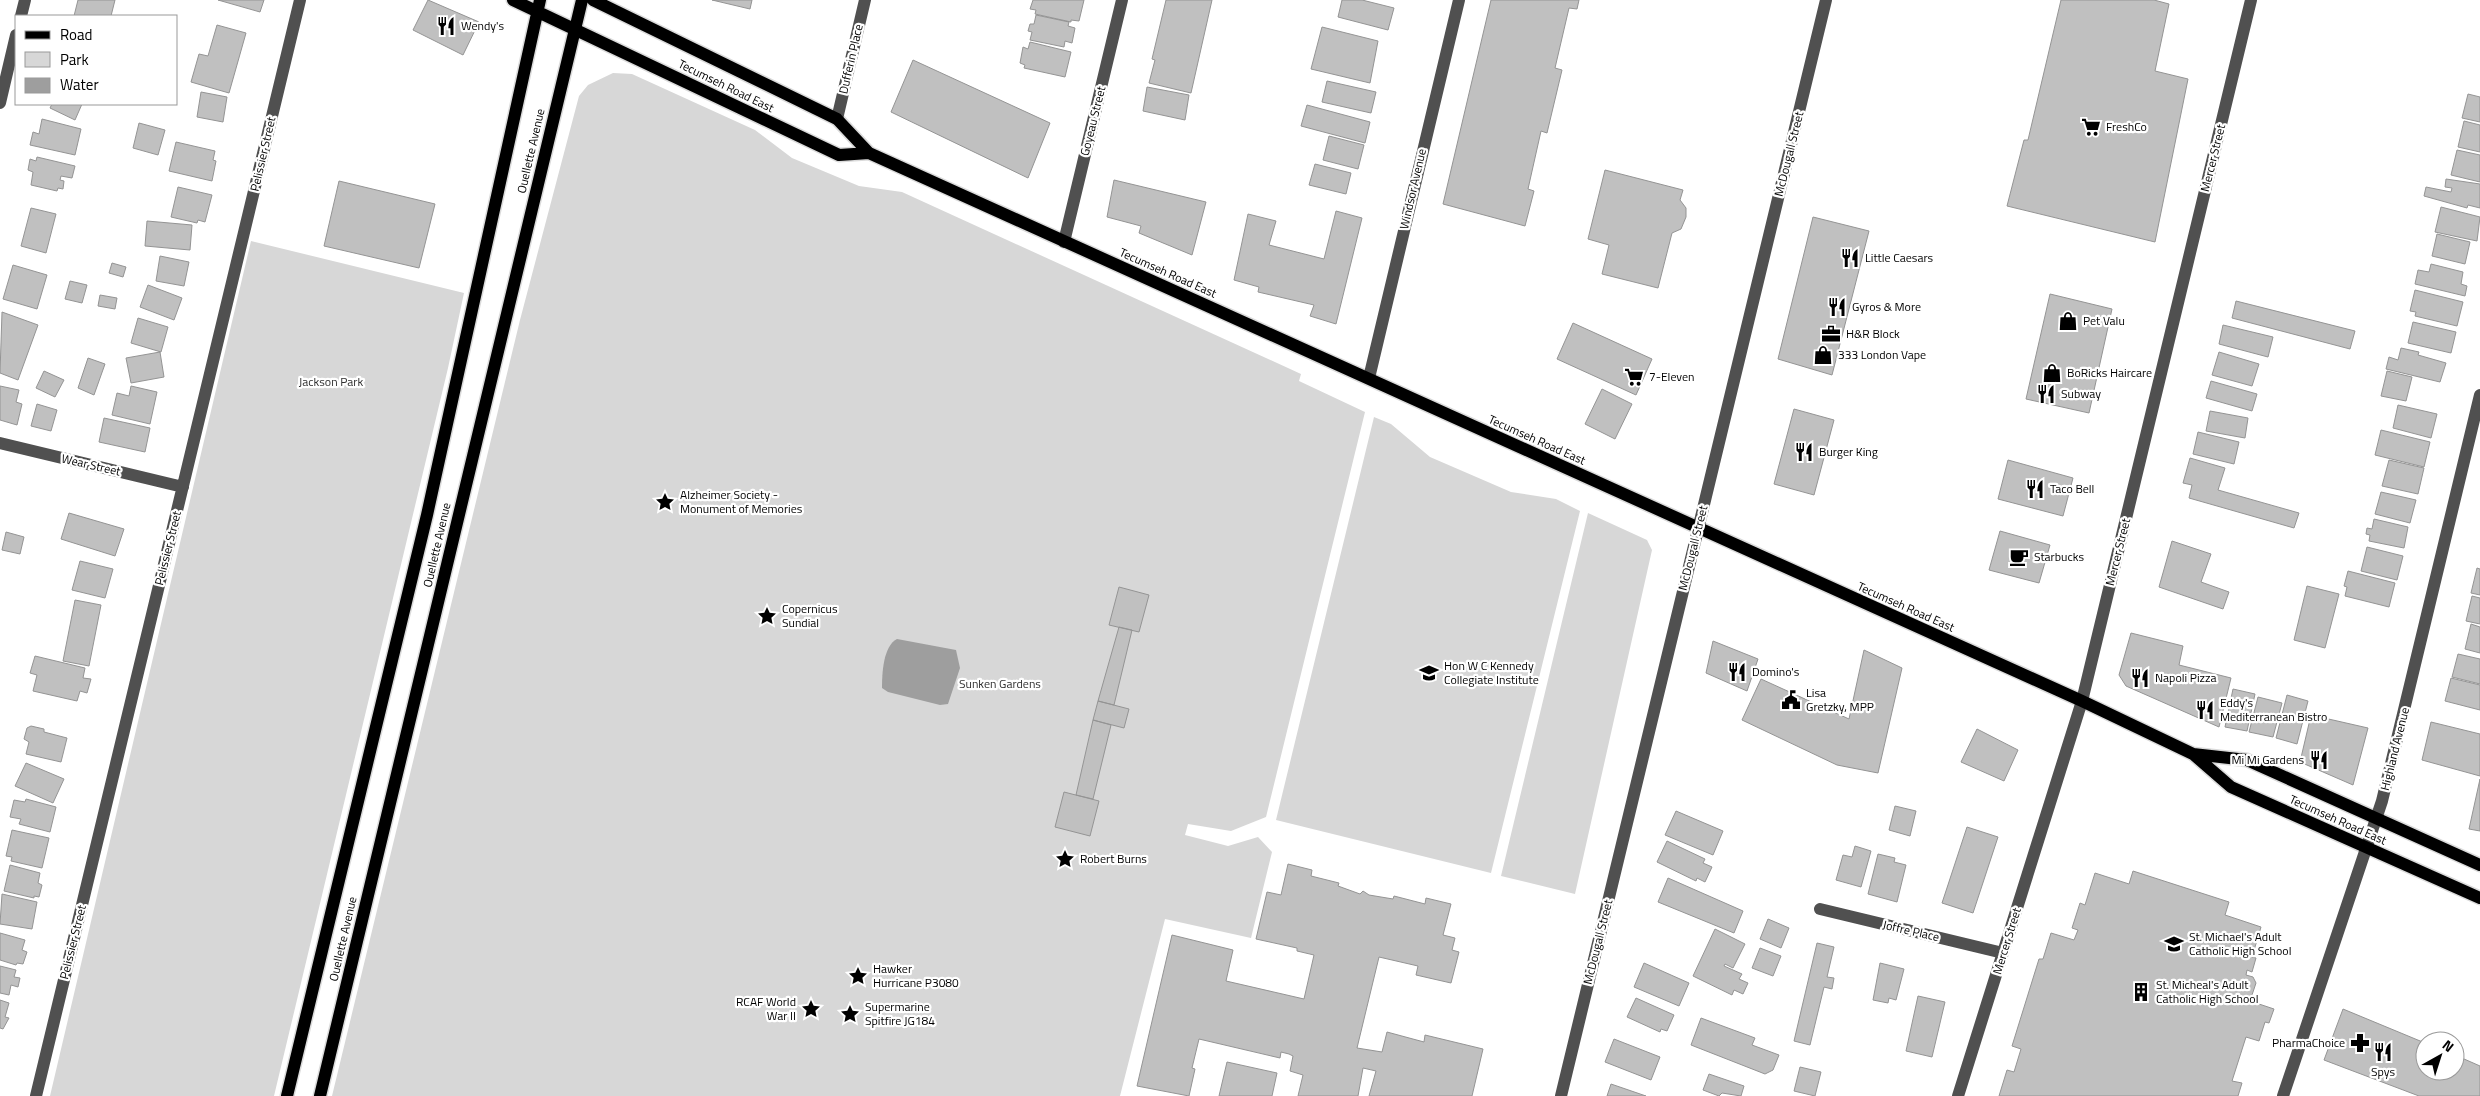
<svg xmlns="http://www.w3.org/2000/svg" width="2480" height="1096" font-family="'Titillium Web',sans-serif">
	<rect width="100%" height="100%" fill="#fff"/>
	<path fill="#d7d7d7" d="M613 73 632 74 755 130 792 158 859 186 902 192 1301 374 1299 381 1365 412 1266 817 1231 831 1188 824 1185 835 1228 846 1258 837 1272 852 1251 938 1165 919 1120 1096H332L520 320 579 96 588 85Z
		M251 241 464 293 448 368 274 1096H50Z
		M1374 417 1391 424 1430 457 1511 492 1556 499 1580 511 1491 873 1276 820Z
		M1588 513 1647 540 1652 550 1575 894 1501 876Z"/>
	<path fill="#9e9e9e" d="M897 639 956 650 960 668 948 704 940 705 888 692 882 688C882 674 883 646 897 639Z"/>
	<path fill="#c0c0c0" stroke="#949494" d="M78 0H115L111 16H74Z
		M218 0H264L260 12Z
		M428 0 479 22 463 55 413 30Z
		M712 0H752L750 9Z
		M1033 0H1084L1079 21 1071 20V22L1035 14 1036 10 1030 9Z
		M1166 0H1212L1191 93 1149 83 1155 60 1152 59Z
		M1342 0H1362L1394 8 1388 30 1338 17Z
		M1491 0H1579L1577 9 1569 8 1555 68 1562 70 1547 133 1541 131 1528 189 1534 191 1525 226 1443 204Z
		M2061 0H2154L2169 4 2155 71 2188 79 2155 242 2007 206 2024 140H2028Z
		M1036 15 1069 22 1068 26 1075 28 1072 43 1065 41 1064 47 1030 40 1032 32 1028 31 1030 24H1034Z
		M217 25 246 33 229 93 191 82 199 54 208 56Z
		M1322 27 1378 41 1370 83 1311 69Z
		M1030 42 1071 52 1065 77 1024 68 1025 65 1020 63 1023 47 1028 49Z
		M913 60 1050 123 1028 178 891 112Z
		M1327 81 1376 92 1371 113 1322 102Z
		M1147 87 1189 95 1185 120 1143 111Z
		M201 92 227 97 223 122 197 117Z
		M2468 94 2480 97V122L2462 118Z
		M52 104H82L75 120 50 108Z
		M1307 105 1370 122 1365 143 1301 126Z
		M42 119 81 129 75 155 30 145 33 132 39 134Z
		M2464 121 2480 125V152L2458 147Z
		M139 123 165 130 158 155 133 148Z
		M1329 136 1364 145 1358 169 1323 160Z
		M176 142 215 151 213 160 216 161 212 181 169 171Z
		M2457 150 2480 155V182L2451 175Z
		M37 157 75 166 72 178 61 176 60 180 64 181 63 189 58 188 57 191 31 185 33 172 28 170 30 159 36 161Z
		M1315 164 1351 173 1346 194 1309 185Z
		M1605 170 1683 190 1680 200 1686 208V217L1681 229 1672 233 1658 288 1602 274 1609 245 1588 239Z
		M2446 179 2480 184V208L2468 205 2467 208 2424 196 2426 187 2451 192 2452 188 2445 187Z
		M1114 180 1206 202 1192 255 1139 233 1141 226 1107 217Z
		M339 181 435 204 419 268 324 246Z
		M178 187 212 195 205 222 198 220 197 223 171 217Z
		M2441 207 2480 217 2477 241 2435 232Z
		M31 208 56 214 46 253 21 246Z
		M1336 211 1362 218 1336 324 1310 316 1314 305 1258 292 1259 287 1234 280 1248 214 1276 221 1269 245 1324 259Z
		M1813 217 1869 231 1832 375 1778 359Z
		M147 221 192 225 190 250 145 246Z
		M2437 234 2470 242 2465 264 2432 256Z
		M160 256 189 262 184 286 156 281Z
		M112 263 126 267 123 277 109 273Z
		M2431 264 2463 272 2461 284 2467 286 2465 296 2415 284 2418 270 2429 272Z
		M13 265 47 275 37 309 3 299Z
		M70 281 87 285 82 303 65 299Z
		M148 285 182 298 174 320 140 307Z
		M2415 290 2463 302 2457 326 2415 316 2416 312 2410 311Z
		M2050 294 2112 309 2089 413 2026 399Z
		M100 295 117 298 115 309 98 306Z
		M2236 301 2355 331 2350 349 2232 318Z
		M2 312 38 325 18 380 0 373Z
		M138 318 168 327 161 352 131 343Z
		M2413 322 2456 332 2451 353 2408 343Z
		M1573 323 1652 359 1636 395 1557 359Z
		M2223 325 2273 337 2268 357 2219 344Z
		M2401 348 2419 352 2418 355 2446 363 2440 382 2386 369 2389 357 2398 360Z
		M160 352 164 377 131 383 126 358Z
		M2219 352 2259 364 2252 386 2212 375Z
		M88 358 105 364 94 395 78 388Z
		M44 371 64 380 55 397 36 388Z
		M2387 371 2412 377 2406 401 2381 396Z
		M2211 381 2257 394 2252 411 2206 398Z
		M0 386 19 390 16 402 22 404 17 425 0 420Z
		M131 386 157 392 150 424 112 415 117 393 129 396Z
		M1602 389 1632 404 1615 439 1585 424Z
		M37 404 57 410 51 431 31 426Z
		M2398 405 2437 414 2431 438 2393 428Z
		M1794 409 1834 420 1814 495 1774 484Z
		M2210 411 2248 418 2245 438 2206 431Z
		M104 418 150 428 145 452 99 442Z
		M2381 430 2430 442 2424 467 2375 455Z
		M2198 432 2239 442 2234 464 2193 454Z
		M2190 458 2225 468 2218 490 2299 513 2294 528 2189 498 2192 485 2183 483Z
		M2008 460 2073 478 2063 516 1998 499Z
		M2389 460 2424 468 2418 494 2382 486Z
		M2381 492 2416 500 2410 523 2375 514Z
		M69 513 124 529 115 556 61 539Z
		M2374 519 2408 527 2404 548 2369 541 2370 535 2366 534 2367 528 2372 529Z
		M2000 531 2050 545 2039 583 1989 570Z
		M6 532 24 537 20 554 2 550Z
		M2172 541 2211 554 2201 582 2229 592 2223 609 2159 587Z
		M2367 547 2403 556 2397 580 2361 571Z
		M80 561 113 569 105 598 72 590Z
		M2477 568 2480 569V595L2471 593Z
		M2348 571 2395 583 2389 607 2345 596 2347 587 2344 586Z
		M2307 586 2339 594 2325 648 2294 640Z
		M1119 587 1149 595 1139 632 1109 625Z
		M2472 596 2480 598V624L2466 621Z
		M75 600 101 605 89 666 63 661Z
		M2471 624 2480 627V653L2465 649Z
		M1119 627 1132 630 1114 705 1098 701Z
		M2131 633 2183 646 2179 665 2231 678 2219 727 2126 686 2119 675Z
		M1713 641 1758 659 1747 691 1706 673Z
		M1864 650 1902 668 1878 773 1837 765 1742 720 1761 679 1849 719Z
		M2458 654 2480 659V684L2452 677Z
		M35 656 85 668 83 678 91 679 87 693 80 691 77 701 33 691 37 675 30 673Z
		M2451 678 2480 685V710L2445 701Z
		M2233 689 2255 694 2247 731 2225 727Z
		M2287 695 2308 701 2297 744 2276 738Z
		M2258 697 2282 703 2273 737 2249 732Z
		M1098 701 1129 709 1124 728 1093 720Z
		M2311 715 2368 728 2353 785 2300 762Z
		M1093 720 1111 725 1093 799 1076 795Z
		M2431 722 2480 734V776L2422 760Z
		M31 726 44 729V732L67 738 61 762 26 754 29 742 24 739 27 728Z
		M1977 729 2018 750 2004 781 1961 762Z
		M26 763 64 779 53 803 15 786Z
		M2480 779V831L2469 829Z
		M1064 792 1099 801 1090 836 1055 827Z
		M26 799 56 807 50 832 19 824 21 819 10 817 14 800 25 802Z
		M1895 806 1916 811 1910 836 1889 830Z
		M1676 811 1723 831 1713 855 1665 835Z
		M1967 827 1998 837 1973 913 1942 903Z
		M12 830 49 838 42 868 11 861 12 857 6 856Z
		M1667 841 1705 859 1703 863 1712 867 1705 882 1697 878 1696 881 1657 862Z
		M1855 846 1871 851 1861 887 1836 880 1843 855 1852 857Z
		M1878 854 1895 858 1894 862 1906 865 1897 902 1868 894Z
		M1288 864 1312 870 1311 876 1339 883 1338 886 1360 894 1363 891 1369 895 1393 899 1394 896 1425 904 1426 898 1451 904 1443 935 1455 938 1452 950 1459 952 1451 983 1416 975 1418 966 1379 957 1357 1048 1382 1052 1387 1032 1424 1042 1425 1035 1483 1049 1472 1096H1369L1376 1071 1363 1068 1358 1096H1298L1303 1075 1290 1071 1293 1056 1289 1054 1281 1052 1280 1058 1199 1039 1192 1068 1195 1069 1189 1096 1137 1086 1172 935 1233 950 1226 981 1304 999 1314 955 1297 951V948L1256 939 1267 892 1281 895Z
		M10 865 40 873 38 883 42 885 39 897 34 896V898L4 891Z
		M2133 871 2229 902 2225 915 2261 927 2252 957 2256 958 2252 972 2247 970 2246 975 2253 977 2256 983 2250 1001 2274 1009 2269 1023 2265 1022 2259 1041 2246 1037 2232 1081 2242 1083 2238 1096H1999L2007 1070 2014 1072 2021 1049 2012 1046 2039 959H2043L2051 933 2074 940 2078 930 2072 928 2080 903 2085 905 2095 873 2129 884Z
		M1668 878 1743 911 1734 933 1658 902Z
		M2 894 37 902 32 929 0 924Z
		M1768 919 1789 928 1781 948 1760 939Z
		M1715 929 1745 944 1733 968 1725 964 1724 966 1742 974 1739 979 1748 983 1743 994 1734 990 1732 995 1693 976Z
		M0 933 25 940 22 950 27 952 23 964 17 963 16 965 0 960Z
		M1817 943 1834 947 1827 977 1834 978 1832 989 1824 987 1810 1045 1794 1041Z
		M1760 948 1781 956 1773 976 1752 968Z
		M1644 963 1689 983 1679 1006 1634 987Z
		M1880 963 1904 969 1896 1000 1889 998 1888 1003 1873 1000Z
		M0 966 16 970 14 977 20 978 18 987 11 985 9 995 0 993Z
		M1918 996 1945 1002 1932 1057 1906 1051Z
		M1636 998 1674 1015 1667 1031 1661 1029 1660 1032 1627 1017Z
		M0 1000 9 1003 5 1017 9 1018 3 1029 0 1028Z
		M2343 1009 2425 1043V1071H2455V1055L2480 1066V1096H2419L2324 1060Z
		M1701 1018 1755 1038 1752 1045 1779 1055 1773 1070 1765 1074 1691 1045Z
		M1614 1039 1660 1057 1651 1080 1605 1062Z
		M1227 1062 1277 1073 1272 1096H1219Z
		M1800 1067 1821 1072 1815 1096 1794 1091Z
		M1709 1074 1744 1086 1741 1096 1722 1093 1719 1096 1703 1090Z
		M1611 1084 1646 1096H1607Z"/>
	<g fill="none" stroke-linecap="round" stroke-linejoin="round">
		<g stroke="#dbdbdb" stroke-width="15">
			<path id="major" d="M513 0 839 155 869 153
				M593 0 837 119 869 153 2082 701 2193 754 2231 787 2480 898
				M2193 754 2247 760 2480 865
				M287 1096 427 515 540 0
				M320 1096 582 0"/>
		</g>
		<path stroke="#505050" stroke-width="12" d="M21 16 25 0
			M0 103 16 35
			M837 119 865 0
			M1064 242 1122 0
			M1369 378 1459 0
			M0 443 183 487
			M1820 909 2003 953
			M36 1096 300 0
			M1561 1096 1826 0
			M1958 1096 2082 701 2251 0
			M2283 1096 2382 801 2480 395"/>
		<use href="#major" stroke="#000" stroke-width="12"/>
	</g>
	<defs>
		<g id="restaurant-bare" transform="scale(1.5)"><path d="M-5-6h1v4h1v-4h1v4h1v-4h1v5L-1.5 .5V6h-2V.5L-5-1ZM5-6V6H3V1.5H1.5Q1.5-4 5-6Z" fill="#000" stroke="#fff" stroke-width="2.5" paint-order="stroke"/></g>
		<g id="supermarket-bare" transform="scale(1.5)"><path d="M-6-5.5h2.5l.6 2H6L4.5 2H-2.5L-4.4-4H-6ZM-1.5 3.2a1.3 1.3 0 1 0 .1 0ZM3 3.2a1.3 1.3 0 1 0 .1 0Z" fill="#000" stroke="#fff" stroke-width="2.5" paint-order="stroke"/></g>
		<g id="shop-bare" transform="scale(1.5)"><path d="M-5-2.5h2.3a2.7 3.5 0 0 1 5.4 0H5L5.5 6h-11ZM-1.5-2.5h3a1.5 2.3 0 0 0-3 0Z" fill="#000" stroke="#fff" stroke-width="2.5" paint-order="stroke"/></g>
		<g id="office-bare" transform="scale(1.5)"><path d="M-6-3h4V-5.5h4V-3h4V5H-6ZM-1-4.5V-3h2v-1.5ZM-6 0V1H6V0Z" fill="#000" stroke="#fff" stroke-width="2.5" paint-order="stroke"/></g>
		<g id="sight-bare" transform="scale(1.5)"><path d="M0-6L1.8-2.2L6-1.7L2.9 1.2L3.7 5.4L0 3.3L-3.7 5.4L-2.9 1.2L-6-1.7L-1.8-2.2Z" fill="#000" stroke="#fff" stroke-width="2.5" paint-order="stroke"/></g>
		<g id="cafe-bare" transform="scale(1.5)"><path d="M-5.5-4.5H6V0H3Q3 3.5 0 3.5H-2.5Q-5.5 3.5-5.5 0ZM3-3.2v2h1.7v-2ZM-6 4.5H4V6H-6Z" fill="#000" stroke="#fff" stroke-width="2.5" paint-order="stroke"/></g>
		<g id="school-bare" transform="scale(1.5)"><path d="M0-5L7-2L0 1L-7-2ZM-4 1L0 2.5L4 1V4Q0 6-4 4Z" fill="#000" stroke="#fff" stroke-width="2.5" paint-order="stroke"/></g>
		<g id="civic-bare" transform="scale(1.5)"><path d="M-.6-6.5H3V-4.5H.6V-3L4-1V1h2V6H-6V1h2V-1L-.6-3ZM-1.2 2.5V6h2.4V2.5Z" fill="#000" stroke="#fff" stroke-width="2.5" paint-order="stroke"/></g>
		<g id="building-bare" transform="scale(1.5)"><path d="M-4-6H4V6H1V3H-1V6H-4ZM-2.5-4.3h1.7v1.8h-1.7ZM.8-4.3h1.7v1.8H.8ZM-2.5-1h1.7V.8h-1.7ZM.8-1h1.7V.8H.8Z" fill="#000" stroke="#fff" stroke-width="2.5" paint-order="stroke"/></g>
		<g id="pharmacy-bare" transform="scale(1.5)"><path d="M-2-6h4v4h4v4h-4v4h-4v-4h-4v-4h4Z" fill="#000" stroke="#fff" stroke-width="2.5" paint-order="stroke"/></g>
	</defs>
	<g fill-rule="evenodd">
		<use href="#restaurant-bare" x="446" y="26"/>
		<use href="#supermarket-bare" x="2091" y="127"/>
		<use href="#restaurant-bare" x="1850" y="258"/>
		<use href="#restaurant-bare" x="1837" y="307"/>
		<use href="#shop-bare" x="2068" y="321"/>
		<use href="#office-bare" x="1831" y="334"/>
		<use href="#shop-bare" x="1823" y="355"/>
		<use href="#shop-bare" x="2052" y="373"/>
		<use href="#supermarket-bare" x="1634" y="377"/>
		<use href="#restaurant-bare" x="2046" y="394"/>
		<use href="#restaurant-bare" x="1804" y="452"/>
		<use href="#restaurant-bare" x="2035" y="489"/>
		<use href="#sight-bare" x="665" y="502"/>
		<use href="#cafe-bare" x="2019" y="557"/>
		<use href="#sight-bare" x="767" y="616"/>
		<use href="#restaurant-bare" x="1737" y="672"/>
		<use href="#school-bare" x="1429" y="673"/>
		<use href="#restaurant-bare" x="2140" y="678"/>
		<use href="#civic-bare" x="1791" y="700"/>
		<use href="#restaurant-bare" x="2205" y="710"/>
		<use href="#restaurant-bare" x="2319" y="760"/>
		<use href="#sight-bare" x="1065" y="859"/>
		<use href="#school-bare" x="2174" y="944"/>
		<use href="#sight-bare" x="858" y="976"/>
		<use href="#building-bare" x="2141" y="992"/>
		<use href="#sight-bare" x="811" y="1009"/>
		<use href="#sight-bare" x="850" y="1014"/>
		<use href="#pharmacy-bare" x="2360" y="1043"/>
		<use href="#restaurant-bare" x="2383" y="1052"/>
	</g>
	<g text-anchor="middle" stroke-width="4.5" stroke-linejoin="round" paint-order="stroke">
		<g font-size="12" fill="#000" stroke="#fff" text-anchor="start">
			<text x="461" y="30">Wendy's</text>
			<text x="2106" y="131">FreshCo</text>
			<text x="1865" y="262">Little Caesars</text>
			<text x="1852" y="311">Gyros &amp; More</text>
			<text x="2083" y="325">Pet Valu</text>
			<text x="1846" y="338">H&amp;R Block</text>
			<text x="1838" y="359">333 London Vape</text>
			<text x="2067" y="377">BoRicks Haircare</text>
			<text x="1649" y="381">7-Eleven</text>
			<text x="2061" y="398">Subway</text>
			<text x="1819" y="456">Burger King</text>
			<text x="2050" y="493">Taco Bell</text>
			<text x="680" y="499">Alzheimer Society -<tspan x="680" dy="14">Monument of Memories</tspan></text>
			<text x="2034" y="561">Starbucks</text>
			<text x="782" y="613">Copernicus<tspan x="782" dy="14">Sundial</tspan></text>
			<text x="1444" y="670">Hon W C Kennedy<tspan x="1444" dy="14">Collegiate Institute</tspan></text>
			<text x="1752" y="676">Domino's</text>
			<text x="2155" y="682">Napoli Pizza</text>
			<text x="1806" y="697">Lisa<tspan x="1806" dy="14">Gretzky, MPP</tspan></text>
			<text x="2220" y="707">Eddy's<tspan x="2220" dy="14">Mediterranean Bistro</tspan></text>
			<text x="2304" y="764" text-anchor="end">Mi Mi Gardens</text>
			<text x="1080" y="863">Robert Burns</text>
			<text x="2189" y="941">St. Michael's Adult<tspan x="2189" dy="14">Catholic High School</tspan></text>
			<text x="873" y="973">Hawker<tspan x="873" dy="14">Hurricane P3080</tspan></text>
			<text x="2156" y="989">St. Micheal's Adult<tspan x="2156" dy="14">Catholic High School</tspan></text>
			<text x="796" y="1006" text-anchor="end">RCAF World<tspan x="796" dy="14">War II</tspan></text>
			<text x="865" y="1011">Supermarine<tspan x="865" dy="14">Spitfire JG184</tspan></text>
			<text x="2345" y="1047" text-anchor="end">PharmaChoice</text>
			<text x="2383" y="1076" text-anchor="middle">Spys</text>
		</g>
		<g font-size="12" fill="#000" stroke="#fff">
			<text transform="translate(851 59) rotate(-77)" y="4">Dufferin Place</text>
			<text transform="translate(726 86) rotate(26)" y="4">Tecumseh Road East</text>
			<text transform="translate(1093 121) rotate(-76)" y="4">Goyeau Street</text>
			<text transform="translate(531 151) rotate(-77)" y="4">Ouellette Avenue</text>
			<text transform="translate(263 154) rotate(-77)" y="4">Pelissier Street</text>
			<text transform="translate(1789 154) rotate(-76)" y="4">McDougall Street</text>
			<text transform="translate(2213 158) rotate(-76)" y="4">Mercer Street</text>
			<text transform="translate(1413 189) rotate(-77)" y="4">Windsor Avenue</text>
			<text transform="translate(1168 273) rotate(24)" y="4">Tecumseh Road East</text>
			<text transform="translate(1537 440) rotate(24)" y="4">Tecumseh Road East</text>
			<text transform="translate(91 465) rotate(13)" y="4">Wear Street</text>
			<text transform="translate(437 545) rotate(-77)" y="4">Ouellette Avenue</text>
			<text transform="translate(168 548) rotate(-76)" y="4">Pelissier Street</text>
			<text transform="translate(1693 548) rotate(-76)" y="4">McDougall Street</text>
			<text transform="translate(2118 552) rotate(-76)" y="4">Mercer Street</text>
			<text transform="translate(1906 607) rotate(24)" y="4">Tecumseh Road East</text>
			<text transform="translate(2395 749) rotate(-76)" y="4">Highland Avenue</text>
			<text transform="translate(2338 820) rotate(24)" y="4">Tecumseh Road East</text>
			<text transform="translate(1911 931) rotate(13)" y="4">Joffre Place</text>
			<text transform="translate(343 939) rotate(-77)" y="4">Ouellette Avenue</text>
			<text transform="translate(2007 941) rotate(-73)" y="4">Mercer Street</text>
			<text transform="translate(73 942) rotate(-76)" y="4">Pelissier Street</text>
			<text transform="translate(1598 942) rotate(-76)" y="4">McDougall Street</text>
		</g>
		<g font-size="12" fill="#2e2e2e" stroke="#fff">
			<text x="331" y="386">Jackson Park</text>
			<text x="1000" y="688">Sunken Gardens</text>
		</g>
	</g>
	<rect x="15" y="15" width="162" height="90" fill="#ffffff" stroke="#999999"/>
	<rect x="25" y="31" width="25" height="8" fill="#000000" stroke="#999999"/>
	<text x="60" y="40" font-size="15" fill="#000000">Road</text>
	<rect x="25" y="52" width="25" height="15" fill="#d7d7d7" stroke="#999999"/>
	<text x="60" y="65" font-size="15" fill="#000000">Park</text>
	<rect x="25" y="78" width="25" height="15" fill="#9e9e9e" stroke="#999999"/>
	<text x="60" y="90" font-size="15" fill="#000000">Water</text>
	<g transform="translate(2440 1056) rotate(39)"><circle r="24" fill="#ffffff" stroke="#999999"/>
	<path d="M0-4L9 19L0 12L-9 19Z" fill="#000000"/>
	<text y="-8" font-size="14" font-weight="bold" text-anchor="middle" fill="#000000">N</text>
	</g>
</svg>
